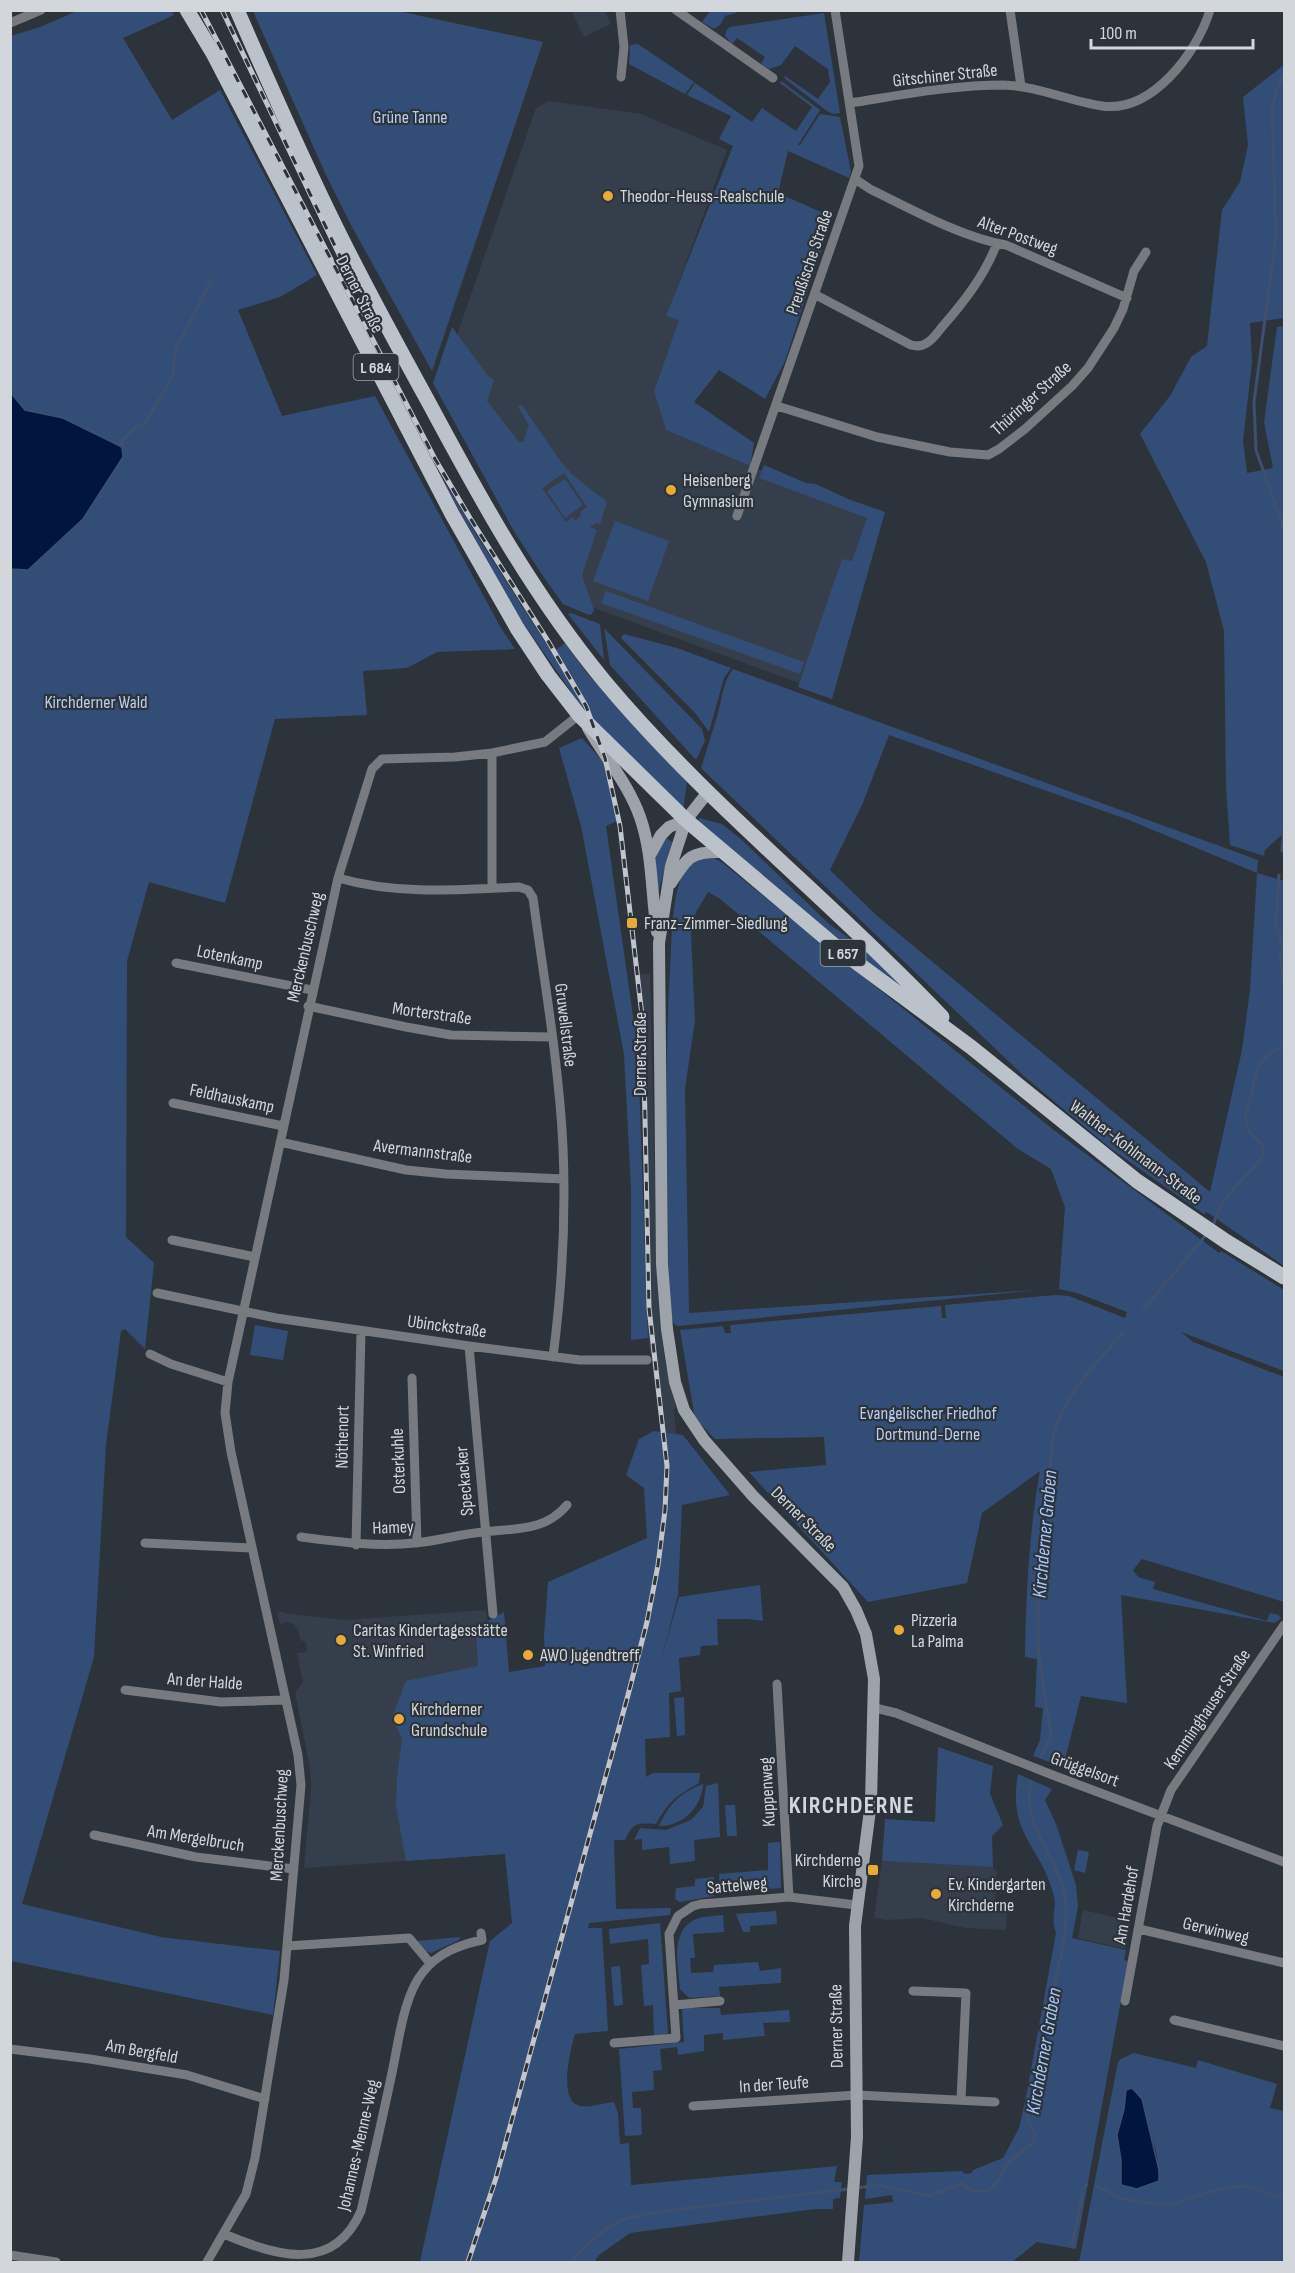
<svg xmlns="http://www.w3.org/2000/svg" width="1295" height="2273" font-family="'Sofia Sans Condensed',sans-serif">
	<rect width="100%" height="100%" fill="#2d333b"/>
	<path fill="#353e4b" d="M571 11H605L611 24 584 37Z
		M549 101 641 114 727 150 667 315 679 320 654 391 666 430 750 466 881 514 829 694 586 605 452 349 536 108Z
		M650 973 657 1283 665 1362 676 1408 674 1409 678 1457 663 1471 661 1429 648 1338 641 1038 636 975Z
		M486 1610 493 1666 505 1854 304 1868 311 1789 310 1768 295 1693 303 1682 297 1653 307 1652 306 1642 300 1640 298 1630 294 1624 288 1622 280 1624 277 1611 289 1614 346 1620Z
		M882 1861 993 1867 997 1872 995 1902 999 1903V1909L1007 1910 1006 1930 965 1928 922 1918 887 1920 874 1918Z
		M1083 1910 1131 1921 1125 1949 1078 1938Z"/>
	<path fill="#334e76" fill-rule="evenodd" d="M77 11H171L174 15 123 38 172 120 220 90 317 275 280 297 238 310 282 416 375 396 501 628 515 649 437 652 407 668 363 671 367 715 275 719 225 903 149 882 127 961 126 1237 154 1263 145 1349 125 1329 121 1331 106 1445 94 1657 22 1904 161 1937 280 1951 273 2015 11 1961 10 569 28 570 83 519 63 418 25 410 11 392V36L40 27Z
		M253 11H398L543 42 432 371 351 225 326 175Z
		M710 11H736V13L725 16 720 25 714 29 702 22Z
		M824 13 840 113 834 114 827 111 784 78 785 76 818 99 830 82 828 69 795 46 781 65 769 69 761 64 765 57 737 38 732 44 725 36 727 29 730 27Z
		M638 44 694 82 685 94 629 64 630 45Z
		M1284 65V318L1250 323 1252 362 1243 441 1247 473 1273 468 1264 422 1277 327 1284 326V833L1265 850 1264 856 1230 845 1226 786 1224 631 1206 562 1140 434 1170 396 1191 357 1207 346 1222 210 1240 182 1248 145 1243 97Z
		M781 81 820 110 798 145H800L820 114 840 117 851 172 849 178 788 151 778 193 832 217 785 361 765 399 719 370 694 402 754 443 750 466 666 430 654 391 679 320 666 316 733 146 719 139 731 116 687 95 695 83 752 122 762 108 796 131 812 107 780 83Z
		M452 327 488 376 494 380 487 401 519 442H523L529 425 518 407 522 405 561 462 573 475 607 502 600 524 596 523 590 527 597 530 583 572V579L594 610 592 614 589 615 563 604 545 579 515 533 433 383ZM564 473 587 507 580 512 581 516 575 520 573 517 566 522 542 488Z
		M434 464 476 534 552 653 565 643 586 672 687 782 683 811 596 724 579 703 514 610Z
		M764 465 806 483 816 484 848 499 885 512 832 699 798 687 842 559 852 561 867 518 759 478Z
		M565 479 583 505 565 518 547 491Z
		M615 521 669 541 648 601 593 581Z
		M606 591 804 662 800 674 601 603Z
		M571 613 600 624 604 660 568 614Z
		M604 628 702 729 705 741 697 758 695 759 610 665Z
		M624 634 677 648 731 668 724 678 709 732 696 714 621 638Z
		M733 669 1258 860 1257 873 1284 881V1266L1207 1212 1204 1214 1110 1148 1025 1077 701 768C707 750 712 732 718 713 722 698 723 682 733 669ZM889 735 1129 820 1257 873 1250 990 1242 1050 1210 1192 876 915 830 870 862 805Z
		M582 738 604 763 617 821 606 826 638 1051 648 1338 631 1340V1188L624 1054 581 826 559 748Z
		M699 818 722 824 742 840 828 923 871 954 945 1025 697 824Z
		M665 837 672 842 658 893 655 859Z
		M710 857 720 861 1055 1131 1219 1253 1221 1251 1284 1290V1371L1181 1332 1193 1342 1284 1377V1602L1142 1559 1133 1570 1138 1577 1155 1582 1153 1589 1267 1621 1270 1613 1278 1615 1281 1618 1275 1623 1121 1595 1127 1703 1081 1696 1063 1767 1033 1756 1040 1740 1043 1708 1035 1707 1037 1659 1025 1657C1026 1594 1029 1533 1040 1471L982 1513 967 1583 868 1602 749 1472 826 1465 824 1437 715 1439 695 1418 680 1330 723 1326 725 1333H731L730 1325 941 1306 942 1318H946L945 1305 1056 1295 1069 1296 1125 1318 1127 1312 1077 1293 1059 1289 1065 1207 1051 1169 1018 1149 719 898 708 892 696 912 691 934 695 1020 685 1089 689 1313 1038 1290 678 1326 674 1324C666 1308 669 1246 668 1224 667 1138 665 1053 670 968 672 940 671 908 680 881 685 866 695 860 710 857Z
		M255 1325 288 1331 283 1360 250 1355Z
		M654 1431 683 1435 730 1495 682 1505 678 1595 661 1660 679 1597 760 1585 763 1621 748 1619H717L718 1645 701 1646 700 1655 679 1658 681 1691 669 1693 670 1737 645 1739 646 1777 653 1773H700L699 1783C677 1795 668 1802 656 1824 636 1823 634 1822 625 1840H614L616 1909 671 1908 670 1915 589 1923 588 1928H602L608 2031 575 2034C571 2048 557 2101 580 2106 589 2108 604 2103 614 2102L618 2114 620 2144 629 2143 631 2185 837 2166 834 2182H842L840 2198 833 2199V2209H815L630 2233 599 2255 594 2262H420L490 1941 512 1923 505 1854 406 1861 396 1806 397 1777 402 1739 392 1717 406 1681 478 1666 476 1628 504 1612 509 1672 545 1666 544 1636 548 1582 647 1538 644 1488 626 1475 639 1439Z
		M684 1697 685 1735 677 1736 674 1698Z
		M938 1747 993 1766 990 1794 1003 1825 992 1836 993 1867 882 1861 885 1819 935 1822Z
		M1018 1774 1052 1789 1045 1800 1056 1824 1076 1885 1078 1907 1072 1938 1126 1950 1124 1960 1128 1961 1076 2249 1037 2242 1012 2262H859L864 2205 893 2202 892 2195 865 2199 867 2175 961 2171 966 2174 972 2173 973 2170 1003 2158 1019 2128 1026 2097 1056 1933C1050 1917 1057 1908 1054 1897 1042 1845 1007 1837 1018 1774Z
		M718 1783 720 1837 694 1840 695 1861 670 1864 669 1847 642 1850V1839L634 1840 640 1828 666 1830 691 1820 703 1807 706 1786Z
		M703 1784C702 1807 682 1827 659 1826 668 1805 681 1792 703 1784Z
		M725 1805H735L737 1836H727Z
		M780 1842 781 1888 720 1893 719 1874 768 1870V1843Z
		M1078 1850 1089 1852 1085 1873 1074 1870Z
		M714 1877V1896L680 1902 675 1899 676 1888 695 1886V1879Z
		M776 1911 777 1924 750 1926V1932H743L736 1914Z
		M723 1915 724 1932 693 1934 695 1958H690L691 1973 713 1972 714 1965 758 1962 760 1971 781 1968V1983L719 1987 720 1996 689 1998 680 1989C678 1964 669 1928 699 1918 706 1916 715 1916 723 1915Z
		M660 1923 668 2034 654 2036 653 2005 644 2006 641 1965 649 1964 648 1939 610 1944 609 1929Z
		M460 1937 459 1940 431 1953 426 1951 416 1941Z
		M620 1966 623 2005 614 2006 611 1967Z
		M682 2008H720L721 2015 789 2010 790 2022 763 2023 765 2036 723 2040V2033L704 2035V2051L678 2055 677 2047 660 2049 662 2070 653 2071 654 2090 632 2092 633 2108H641L642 2135 625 2136 619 2049 684 2042Z
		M1134 2053 1196 2068 1198 2060 1277 2084 1270 2108 1284 2111V2262H1079L1118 2062 1121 2059ZM1126 2090C1145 2121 1160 2143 1159 2181L1121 2185V2160L1117 2135 1124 2109Z"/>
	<path fill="#00163e" stroke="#3f506d" stroke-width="1.5" d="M10 392 25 410 63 418 122 447 123 457 83 519 28 570 11 569Z
		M1132 2088 1142 2099 1159 2170V2181L1137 2189 1121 2185V2160L1117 2135 1124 2109 1126 2090Z"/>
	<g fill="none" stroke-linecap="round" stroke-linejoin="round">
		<path stroke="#3f506d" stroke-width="3" d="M1284 75 1277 89 1272 109 1276 236 1254 402 1256 450 1284 529
			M122 447V440L136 427 146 422 172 377 176 349 211 280
			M1282 851 1284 828
			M1279 875 1276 923 1283 948 1280 957 1284 987
			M1212 1228C1215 1221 1217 1212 1221 1206 1233 1186 1251 1173 1264 1154L1262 1144 1249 1132 1245 1118 1258 1066 1269 1054 1284 1046
			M1143 1310 1206 1235
			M1041 1757 1051 1736 1038 1648V1585L1053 1437C1064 1394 1095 1364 1124 1332
			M1097 2186 1123 2199 1154 2204H1172L1223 2188 1244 2186 1284 2198
			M856 2188 879 2185 930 2196 962 2183 972 2191H988L999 2180 1006 2165 1033 2142 1035 2135 1027 2117C1036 2076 1045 2034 1053 1992 1059 1965 1067 1935 1066 1907 1065 1862 1020 1829 1031 1782
			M1084 2188 1087 2184
			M1072 2245 1082 2197
			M572 2262C581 2248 600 2233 614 2224 626 2217 643 2215 656 2212L849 2189"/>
		<path stroke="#777a7e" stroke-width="9" d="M620 10 624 47 621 77
			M676 10 773 78
			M1010 10 1021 86
			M10 23 41 10
			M850 103C901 95 952 85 1004 85 1037 86 1069 101 1102 106 1152 113 1197 53 1210 10
			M855 179 870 189C911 209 961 237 1006 245L1127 298
			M816 295 911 345C916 346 920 347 925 344 932 341 937 333 942 327 964 302 985 275 997 243
			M777 406 877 437 950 452 988 455 999 449 1025 429 1072 386 1088 368 1114 328 1123 309 1134 271 1146 252
			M737 516 859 166 835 10
			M492 753V888
			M338 878C397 895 458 890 519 887L528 890 533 898C544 980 559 1064 563 1147 566 1217 562 1288 553 1357
			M176 963 312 990
			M308 1006 406 1027 451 1035 552 1037
			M173 1103 283 1126
			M280 1142 406 1170 446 1174 564 1179
			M172 1240 255 1257
			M157 1293 276 1318 469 1346 580 1360H647
			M469 1346 493 1614
			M150 1354 171 1364 228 1382
			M412 1378 417 1543
			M301 1537C340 1542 376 1547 415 1543 438 1541 460 1534 483 1532 513 1528 545 1532 567 1505
			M145 1543 251 1548
			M356 1545 361 1331
			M777 1684 789 1897
			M125 1690 221 1702 284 1700
			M875 1708 896 1713 1050 1774 1284 1862
			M94 1835 196 1857 294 1869
			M1139 1929 1284 1963
			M287 1946 409 1938 430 1963
			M913 1991 966 1993 961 2100
			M1125 2001 1157 1826 1171 1790 1284 1625
			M674 2005 720 2001
			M1174 2020 1284 2046
			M614 2043 676 2038 669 1934 678 1916 693 1906 701 1904 789 1897 856 1905
			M10 2049 90 2059 187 2075 265 2099
			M693 2106 857 2095 995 2102
			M224 2234C278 2257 334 2273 361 2211 372 2164 383 2116 393 2068 399 2039 404 1995 423 1972 438 1953 459 1945 482 1940L481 1933
			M10 2255 56 2262
			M207 2262 246 2194 255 2158 284 1980 301 1785 298 1755 231 1452 225 1413 228 1382 338 878 372 769 382 759 455 757 492 753 545 742 579 715"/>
		<path stroke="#9ea2a9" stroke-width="12" d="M588 728C605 757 629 785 640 817 653 854 651 893 657 932
			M686 820 671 866 659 943 662 1264 667 1329 675 1382 684 1410 704 1440 753 1496 843 1587 856 1610 866 1634 874 1679 871 1802 855 1926 857 2137 848 2262
			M650 855 661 835 669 827 686 820 708 792
			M671 883C687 858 690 851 722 852"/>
		<path stroke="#bcc2ca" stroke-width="15" d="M187 10 214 55 452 514 517 628 548 675 579 715 686 820 841 951 971 1047 1137 1181 1227 1242 1284 1277
			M237 10C268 81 299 152 333 221 363 283 396 343 429 403 482 502 533 595 605 682 707 804 833 902 942 1017"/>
		<g stroke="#c2c6cc" stroke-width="5">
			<path id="rail" d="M201 10 435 459 470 518 548 641 586 706 605 758 620 826 643 1024 649 1308 667 1466 665 1510 658 1565 647 1622 628 1695 496 2178 468 2262
				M222 10 347 271"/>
		</g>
		<use href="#rail" stroke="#2d333b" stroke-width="3" stroke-dasharray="9" stroke-linecap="butt"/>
	</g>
	<g fill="#e8ab37" stroke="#2d333b" stroke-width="2">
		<circle cx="608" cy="196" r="6"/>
		<circle cx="671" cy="490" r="6"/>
		<rect x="626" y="917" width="12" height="12" rx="3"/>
		<circle cx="899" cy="1630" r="6"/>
		<circle cx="341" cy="1640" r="6"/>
		<circle cx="528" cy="1655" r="6"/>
		<circle cx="399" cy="1719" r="6"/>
		<rect x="867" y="1864" width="12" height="12" rx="3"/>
		<circle cx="936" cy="1894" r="6"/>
	</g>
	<g text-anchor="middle" stroke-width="4.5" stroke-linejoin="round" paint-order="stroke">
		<g fill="#2d333b" stroke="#a1a6ac" stroke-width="1.5">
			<rect x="353.5" y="354" width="45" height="26" rx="4.5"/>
			<rect x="820.5" y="940" width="45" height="26" rx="4.5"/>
		</g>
		<g font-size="16" font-weight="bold" fill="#d3d7dc">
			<text x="376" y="373">L 684</text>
			<text x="843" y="959">L 657</text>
		</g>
		<g font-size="18" fill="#d3d7dc" stroke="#2d333b">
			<text transform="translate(945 75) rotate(-6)" y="6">Gitschiner Straße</text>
			<text transform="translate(1018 235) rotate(20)" y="6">Alter Postweg</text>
			<text transform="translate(809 262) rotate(-71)" y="6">Preußische Straße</text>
			<text transform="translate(360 294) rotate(63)" y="6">Derner Straße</text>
			<text transform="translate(1031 398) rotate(-42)" y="6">Thüringer Straße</text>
			<text transform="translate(305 947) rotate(-77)" y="6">Merckenbuschweg</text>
			<text transform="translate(230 957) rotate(12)" y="6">Lotenkamp</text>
			<text transform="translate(432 1013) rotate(8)" y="6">Morterstraße</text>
			<text transform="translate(566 1025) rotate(83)" y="6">Gruwellstraße</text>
			<text transform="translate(640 1054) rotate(-90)" y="6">Derner Straße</text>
			<text transform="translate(232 1098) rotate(12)" y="6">Feldhauskamp</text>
			<text transform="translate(423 1151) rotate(7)" y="6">Avermannstraße</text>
			<text transform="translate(1136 1152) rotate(37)" y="6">Walther-Kohlmann-Straße</text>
			<text transform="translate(447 1326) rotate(8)" y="6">Ubinckstraße</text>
			<text transform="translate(342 1437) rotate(-89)" y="6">Nöthenort</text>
			<text transform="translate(398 1461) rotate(-92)" y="6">Osterkuhle</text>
			<text transform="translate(464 1481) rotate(-95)" y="6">Speckacker</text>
			<text transform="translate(804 1519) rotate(45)" y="6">Derner Straße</text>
			<text transform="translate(393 1527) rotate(-2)" y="6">Hamey</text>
			<text transform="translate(205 1681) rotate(4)" y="6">An der Halde</text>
			<text transform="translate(1207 1709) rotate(-56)" y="6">Kemminghauser Straße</text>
			<text transform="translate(1085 1769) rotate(20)" y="6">Grüggelsort</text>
			<text transform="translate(767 1792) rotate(-93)" y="6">Kuppenweg</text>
			<text transform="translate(279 1825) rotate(-87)" y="6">Merckenbuschweg</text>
			<text transform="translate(196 1838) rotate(9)" y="6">Am Mergelbruch</text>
			<text transform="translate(737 1885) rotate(-5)" y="6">Sattelweg</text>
			<text transform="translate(1126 1905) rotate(-80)" y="6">Am Hardehof</text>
			<text transform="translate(1216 1930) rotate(13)" y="6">Gerwinweg</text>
			<text transform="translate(836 2026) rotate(-91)" y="6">Derner Straße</text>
			<text transform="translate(142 2051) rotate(10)" y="6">Am Bergfeld</text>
			<text transform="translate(774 2084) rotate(-4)" y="6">In der Teufe</text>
			<text transform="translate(358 2145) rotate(-77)" y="6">Johannes-Menne-Weg</text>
		</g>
		<g font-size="18" fill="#b8cef0" stroke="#2d333b">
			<text x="410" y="123">Grüne Tanne</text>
			<text x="96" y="708">Kirchderner Wald</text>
			<text x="928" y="1419">Evangelischer Friedhof<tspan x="928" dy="21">Dortmund-Derne</tspan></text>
		</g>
		<g font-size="18" fill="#d3d7dc" stroke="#2d333b" text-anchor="start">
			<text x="620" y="202">Theodor-Heuss-Realschule</text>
			<text x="683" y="486">Heisenberg<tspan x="683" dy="21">Gymnasium</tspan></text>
			<text x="644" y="929">Franz-Zimmer-Siedlung</text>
			<text x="911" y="1626">Pizzeria<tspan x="911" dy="21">La Palma</tspan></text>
			<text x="353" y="1636">Caritas Kindertagesstätte<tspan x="353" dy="21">St. Winfried</tspan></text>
			<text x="540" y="1661">AWO Jugendtreff</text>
			<text x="411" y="1715">Kirchderner<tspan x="411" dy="21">Grundschule</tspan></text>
			<text x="861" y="1866" text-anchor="end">Kirchderne<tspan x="861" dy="21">Kirche</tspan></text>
			<text x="948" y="1890">Ev. Kindergarten<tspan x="948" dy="21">Kirchderne</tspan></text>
		</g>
		<g font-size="20" font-style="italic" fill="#a5c6f8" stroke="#2d333b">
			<text transform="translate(1044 1534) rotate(-85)" y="7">Kirchderner Graben</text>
			<text transform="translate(1043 2051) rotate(-80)" y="7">Kirchderner Graben</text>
		</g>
		<g font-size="24" font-weight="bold" letter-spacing="1.5" fill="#d3d7dc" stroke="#2d333b">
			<text x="852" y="1813">KIRCHDERNE</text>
		</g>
	</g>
	<rect width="1295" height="2273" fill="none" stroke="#d3d7dc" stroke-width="24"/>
	<path d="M1091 39v9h162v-9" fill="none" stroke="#d3d7dc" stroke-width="3"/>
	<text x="1100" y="39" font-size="18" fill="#d3d7dc" stroke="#2d333b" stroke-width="4.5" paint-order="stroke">100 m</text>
</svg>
